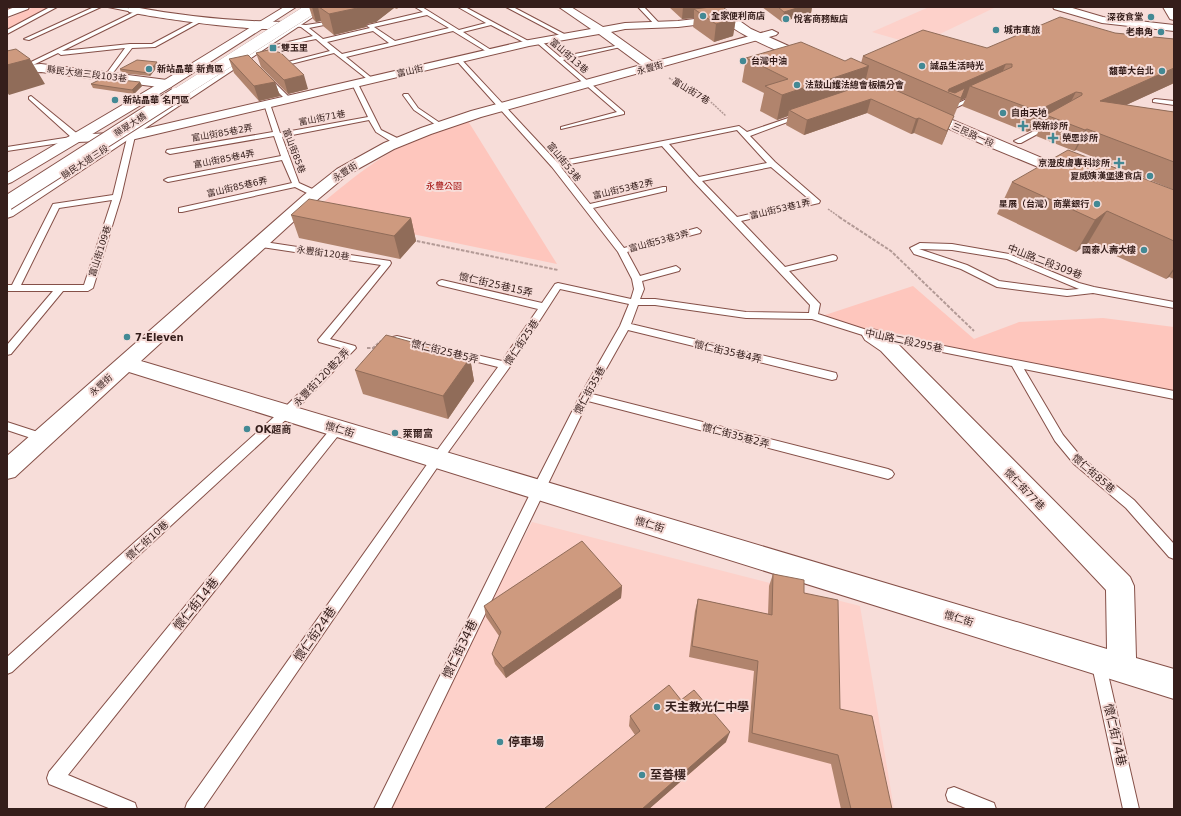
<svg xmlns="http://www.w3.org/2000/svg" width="1181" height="816" font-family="'DejaVu Sans','Noto Sans TC',sans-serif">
	<rect width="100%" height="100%" fill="#f7ddd9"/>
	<path fill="#fdd1ca" d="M929 7H996L917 45 872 32Z
		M532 522 860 606 894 809H385Z"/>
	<path fill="#fec6bd" d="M34 7H50L7 30V19Z
		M468 121 557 264 311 213C347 182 385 150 430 133 442 128 455 125 468 121Z
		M913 286 974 339 1019 322 1103 318 1174 327V391L813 319Z"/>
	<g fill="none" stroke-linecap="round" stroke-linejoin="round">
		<g stroke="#855048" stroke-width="2">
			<path id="lane" d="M50 7H57L7 34V30Z
				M94 7H101L29 40 24 39Z
				M108 7H123L136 10 133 12Z
				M415 7H422L459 30 486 23 458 7H465L532 43 527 44 491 25 463 32 491 50V52L489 53 453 31 346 57 373 79 374 80 371 82 334 53 283 66 280 64 330 51 316 39 276 47V45L313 36 301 27 292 26V24L306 25 339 20V22L309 28 323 39 370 28 367 26 368 25 423 12ZM427 15 449 28 395 41 374 27ZM373 31 389 43 342 54 327 42Z
				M506 7H513L568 36 563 37Z
				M638 7H644L660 24V26H656Z
				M138 10 143 11 62 51 130 44H152L199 19 204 20 155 47 132 48 109 78 104 77 125 48 61 55 58 53 33 65 29 70 24 69 29 63Z
				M536 40H540L560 57 625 44V46L563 60 624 112V114L561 129V127L617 112 536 42Z
				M456 58H460L557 162 739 126 747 132 797 115H801V117L750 136 775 162 820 201 819 203 741 221 785 267 833 255 836 256 837 258 836 260 789 271 818 302 820 304 818 314 873 332 1174 391V399L1024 369 1063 435 1082 458 1134 500 1174 544V559L1169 557 1126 508 1074 464 1055 441 1012 366 872 338 812 319 746 318 655 305H638L631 324 832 372 836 373 837 376 836 379 832 380 628 330 592 394 888 469 892 471 894 474 892 477 888 479 588 401 391 809H374L532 490 580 396 620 326 629 304 560 289 509 368 441 462 203 809H185L187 803 433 456 498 367 393 341 392 339 393 337 397 336 502 361 538 309 439 285 437 283 439 281 442 280 542 303 555 284 558 283 631 299 634 289 632 279 618 252 552 167 456 60ZM737 130 767 163 699 177 669 144ZM662 146 694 182 810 305 809 313 746 312 655 299H640L644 289 642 281 679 271 680 269 676 266 640 276 627 252 700 233 701 231 697 228 624 248 593 208 666 191V187H663L590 204 560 166ZM771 167 810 200 737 217 702 181Z
				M265 77H269L290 98V100H286L265 79Z
				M355 82 358 84 381 130 401 140V144H395L376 132 369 120 282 137 299 183 319 192V196H313L295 187 182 212H179V208L292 183 282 160 168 182 164 180 168 178 281 156 274 136 170 154 166 152 167 150 273 132 264 104 267 102 270 104 280 133 368 117 352 84Z
				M404 94H408L418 108 443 125V127H439L414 110 403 95Z
				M975 95 980 96 947 112 942 111Z
				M31 96 80 136V140L7 151V147L71 137 29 99V97Z
				M1155 99 1174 101V105L1153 102V100Z
				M1052 122 1055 124 1054 125 1021 143H1018L1014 141Z
				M128 134H134L135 136 121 197 93 288 88 291H63L11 354 7 355V345L53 291H7V285H12L53 204 113 195ZM112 200 84 285H21L59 208Z
				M258 241 390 261 391 263 390 265 330 339 355 346 356 348 291 415 12 672 7 674V657L283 409 344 349 319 342 318 340 381 265 255 246 254 244 255 242Z
				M920 243 952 244 1009 254 1079 283 1094 287 1174 302V308L1093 293 1067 296 997 287 961 269 914 254 910 248ZM919 249 952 250 1007 259 1079 289 1067 290 999 281 967 265Z
				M7 422 47 435 49 438 47 441 43 442 7 430Z
				M337 425 341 426 343 429 341 432 68 775 135 803 137 809H111L49 784 47 778 49 772 333 426Z
				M1098 654 1103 656 1105 661 1139 809H1123L1091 661 1093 656Z
				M954 787 994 803 996 809H968L948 801 946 795 948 789Z"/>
		</g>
		<g stroke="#855048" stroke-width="2">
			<path id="street" d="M134 7C187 17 240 22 294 22L299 25C289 38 150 17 129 12L128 10 129 8Z
				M559 7H571L603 27 625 23 678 21 745 13 750 16 745 19 678 27 625 29 611 32 653 62 772 30 778 33 776 35 481 117 431 134 394 149 347 175 316 201 141 361 1107 649 1106 590 881 351 865 340 862 335 865 330C877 327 885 334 895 341L1130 577 1134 586 1136 658 1174 669V699L129 372 15 477 7 479V456L304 195 337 169 384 143 421 128 471 111 641 65 599 34 529 46 131 140 77 142 72 141 70 138 72 135 131 132 529 40 591 29Z
				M1053 7H1069L1103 17 1174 25V31L1102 23 1054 9Z
				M41 64 167 80 171 81 173 84 171 87 167 88 41 72 28 73 7 79V71L27 65Z"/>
		</g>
		<g stroke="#855048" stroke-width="2">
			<path id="secondary" d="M15 7H29L28 9 7 17V10Z
				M284 7H296L171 87 12 182 7 184V173L163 81Z
				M316 7H328L13 216 7 218V206Z
				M709 7H720L751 29 813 57 815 60 813 63H805C777 50 727 32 709 7Z
				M1163 7H1173L1174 20 1170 19Z
				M924 108 1075 172 1078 175 1075 178 1070 180 1065 178 980 143 919 115 917 112 919 109Z"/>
		</g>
		<path stroke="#b39a96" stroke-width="1.5" stroke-dasharray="2 1" stroke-linecap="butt" d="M669 78 712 103 726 116
			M828 209 841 218"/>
		<path stroke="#b39a96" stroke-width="2" stroke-dasharray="3.5 1.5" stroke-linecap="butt" d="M839 217 891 251 974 331
			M412 240 558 270
			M367 348H373L381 341"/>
		<use href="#lane" fill="#fff" fill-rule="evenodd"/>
		<use href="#street" fill="#fff" fill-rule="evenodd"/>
		<use href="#secondary" fill="#fff" fill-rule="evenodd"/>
		<g stroke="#855048" stroke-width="12" stroke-linecap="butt">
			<path id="highway-bridge-far1" d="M174 96 314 7"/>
		</g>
		<g stroke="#855048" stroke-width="16" stroke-linecap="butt">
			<path id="highway-bridge" d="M7 203 176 95"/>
		</g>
		<use href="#highway-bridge-far1" stroke="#fff" stroke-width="12"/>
		<use href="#highway-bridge" stroke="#fff" stroke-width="14"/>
	</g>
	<path fill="#b1846d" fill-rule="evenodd" d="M309 7H399L397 9 394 8 376 22 367 24 366 27 334 35 323 26 321 21 316 22 313 19Z
		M669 7H723L736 18 733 36 714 42 693 27 694 18 682 19Z
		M762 7H812L811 13 782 22Z
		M1115 33 1174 39V84H1172L1126 105 1174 112V190L1076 150 1074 151 1036 136 1042 125 1027 132 962 106 966 98 960 101 942 145 914 133 911 134 867 113 804 135 786 125 788 116 777 120 760 111 764 93 742 82 746 58 845 61 861 63 863 56 987 48ZM866 80 871 82 864 84Z
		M276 48 277 52 308 89 288 94 261 67 256 53Z
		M229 59 275 82 280 96 259 101 234 73Z
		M158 66 150 76 121 73 120 69Z
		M140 82 142 86 134 94 93 88 91 84Z
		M1012 182 1174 190V279L1169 277 1166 279 1088 243 1076 252 997 214Z
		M291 215 411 218 416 241 400 259 299 238Z
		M470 358 474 381 448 419 363 394 355 370Z
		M773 574 804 593 840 709 892 809H841L831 764 748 742 754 671 689 657 695 611 698 599 768 614 769 586Z
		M622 586 621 598 506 678 495 664 492 654 499 636 486 617 484 606Z
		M681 700 726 742 649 809H544L635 735 629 726 630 716Z"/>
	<path fill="#906c59" d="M312 7H318L321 21 316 22Z
		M362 7H393L394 8 376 22 367 24 366 27 334 35 329 14Z
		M683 7H711L694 9V18L682 19Z
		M800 7H812L811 13 782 22 784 12Z
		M736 18 733 36 714 42 716 24Z
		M7 53 30 59 45 84 9 95 7 92Z
		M157 62 158 66 150 76 148 73Z
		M1006 64 997 84 970 86 966 98 960 101 953 119 961 98 948 92 949 89Z
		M869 66 863 91 789 110 788 116 777 120 782 95Z
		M1174 68V81L1172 84 1089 122 1100 101Z
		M304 75 308 89 288 94 284 80Z
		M140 82 142 86 134 94 132 90Z
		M275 82 280 96 259 101 254 86Z
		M1076 92 1065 113 1046 115 1042 125 1027 132 1037 111Z
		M871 99 867 113 804 135 807 120Z
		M954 116 948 130 942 145 947 131Z
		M919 118 914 133 911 134 916 119Z
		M1087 129 1076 150 1074 151 1085 130Z
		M1107 211 1088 243 1076 252 1095 220Z
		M411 218 416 241 400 259 394 236Z
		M1174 268V270L1169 277 1166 279Z
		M470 358 474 381 448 419 443 396Z
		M622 586 621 598 506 678 503 668Z
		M730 732 726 742 649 809H642Z"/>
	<path fill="#ce9a7f" stroke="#906c59" d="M319 7H362L329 14Z
		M711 7H723L736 18 716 24 694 9Z
		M778 7H800L784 12Z
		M1060 17 1115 33 1174 39V68L1100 101 1174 112V162L1087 129 1085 130 1046 115 1082 95V93L1076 92 1037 111 970 86 1012 67V64H1006L949 89 948 91 955 93 965 88 961 98 863 56 923 30 987 48Z
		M801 42 845 61 851 58 869 66 782 95 765 86 788 79 746 58Z
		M276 48 275 51 281 53 304 75 284 80 256 53Z
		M16 49 30 59 7 65V51Z
		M248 55 275 82 254 86 229 59Z
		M137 60 157 62 148 73 120 69Z
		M103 78 140 82 132 90 91 84Z
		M875 81 954 116 947 131 919 118 916 119 871 99 807 120 789 110Z
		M1068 150 1174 190V241L1107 211 1095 220 1012 182Z
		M309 199 411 218 394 236 291 215Z
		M386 335 470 358 443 396 355 370Z
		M582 541 622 586 503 668 492 654 501 632 484 606Z
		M773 574 804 580V593L838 600 840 709 872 716 892 809H851L838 755 752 733 758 661 692 646 698 599 772 615Z
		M669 685 681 700 694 690 730 732 642 809H544L640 731 630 716Z"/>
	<g fill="#438994" stroke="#f7ddd9" stroke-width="1.5">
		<circle cx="703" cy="16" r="4"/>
		<circle cx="1151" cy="17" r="4"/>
		<circle cx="786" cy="19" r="4"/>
		<circle cx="996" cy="30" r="4"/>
		<circle cx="1161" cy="32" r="4"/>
		<rect x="269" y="44" width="8" height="8" rx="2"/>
		<circle cx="743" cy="61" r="4"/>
		<circle cx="922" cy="66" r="4"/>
		<circle cx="149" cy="69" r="4"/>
		<circle cx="1162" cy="71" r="4"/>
		<circle cx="797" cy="85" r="4"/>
		<circle cx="115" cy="100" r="4"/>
		<circle cx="1003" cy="113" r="4"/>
		<path d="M1021 120h4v4h4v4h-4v4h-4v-4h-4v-4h4z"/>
		<path d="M1051 132h4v4h4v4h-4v4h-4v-4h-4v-4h4z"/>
		<path d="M1117 157h4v4h4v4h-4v4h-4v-4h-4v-4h4z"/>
		<circle cx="1150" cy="176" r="4"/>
		<circle cx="1097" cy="204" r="4"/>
		<circle cx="1144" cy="250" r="4"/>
		<circle cx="127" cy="337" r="4"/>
		<circle cx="247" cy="429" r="4"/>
		<circle cx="395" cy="433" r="4"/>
		<circle cx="657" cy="707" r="4"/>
		<circle cx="500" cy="742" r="4"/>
		<circle cx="642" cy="775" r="4"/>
	</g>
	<g text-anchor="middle" stroke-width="4" stroke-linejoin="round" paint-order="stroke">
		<g font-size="9" font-weight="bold" fill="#351e1b" stroke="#f7ddd9" text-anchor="start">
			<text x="711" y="19">全家便利商店</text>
			<text x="1143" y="20" text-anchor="end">深夜食堂</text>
			<text x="794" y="22">悅客商務飯店</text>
			<text x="1004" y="33">城市車旅</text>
			<text x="1153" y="35" text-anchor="end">老串角</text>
			<text x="281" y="51">雙玉里</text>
			<text x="751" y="64">台灣中油</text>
			<text x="930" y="69">誠品生活時光</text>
			<text x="157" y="72">新站晶華 新貴區</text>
			<text x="1154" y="74" text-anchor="end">馥華大台北</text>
			<text x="805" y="88">法鼓山護法總會板橋分會</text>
			<text x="123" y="103">新站晶華 名門區</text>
			<text x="1011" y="116">自由天地</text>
			<text x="1032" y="129">榮新診所</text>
			<text x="1062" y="141">榮恩診所</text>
			<text x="1110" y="166" text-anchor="end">京澄皮膚專科診所</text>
			<text x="1142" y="179" text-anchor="end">夏威姨漢堡速食店</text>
			<text x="1089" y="207" text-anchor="end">星展（台灣）商業銀行</text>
			<text x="1136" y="253" text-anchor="end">國泰人壽大樓</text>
		</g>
		<g font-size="9" fill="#351e1b" stroke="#f7ddd9">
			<text transform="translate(569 56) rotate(41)" y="3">富山街13巷</text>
			<text transform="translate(650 68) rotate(-15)" y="3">永豐街</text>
			<text transform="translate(410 71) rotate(-13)" y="3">富山街</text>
			<text transform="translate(87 74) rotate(7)" y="3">縣民大道三段103巷</text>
			<text transform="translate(691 91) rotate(31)" y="3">富山街7巷</text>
			<text transform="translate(322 118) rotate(-11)" y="3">富山街71巷</text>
			<text transform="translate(130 125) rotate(-33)" y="3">華翠大橋</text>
			<text transform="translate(222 133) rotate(-10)" y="3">富山街85巷2弄</text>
			<text transform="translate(973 135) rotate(24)" y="3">三民路一段</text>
			<text transform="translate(294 151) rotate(69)" y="3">富山街85巷</text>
			<text transform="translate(224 159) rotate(-11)" y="3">富山街85巷4弄</text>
			<text transform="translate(85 162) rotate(-33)" y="3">縣民大道三段</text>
			<text transform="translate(564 162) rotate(51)" y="3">富山街53巷</text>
			<text transform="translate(345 172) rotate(-33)" y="3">永豐街</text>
			<text transform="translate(237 187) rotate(-13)" y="3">富山街85巷6弄</text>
			<text transform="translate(623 189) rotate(-13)" y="3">富山街53巷2弄</text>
			<text transform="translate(780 209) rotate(-13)" y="3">富山街53巷1弄</text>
			<text transform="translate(659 241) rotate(-15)" y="3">富山街53巷3弄</text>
			<text transform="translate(100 251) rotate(-72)" y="3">富山街109巷</text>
			<text transform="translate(323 253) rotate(8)" y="3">永豐街120巷</text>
			<text transform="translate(101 385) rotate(-42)" y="3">永豐街</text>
		</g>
		<g font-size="9" fill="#a00b09" stroke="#f7ddd9">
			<text x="444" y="189">永豐公園</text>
		</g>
		<g font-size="10" fill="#351e1b" stroke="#f7ddd9">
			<text transform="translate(1045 261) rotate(21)" y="4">中山路二段309巷</text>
			<text transform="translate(496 284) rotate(13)" y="4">懷仁街25巷15弄</text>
			<text transform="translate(904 340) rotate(12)" y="4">中山路二段295巷</text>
			<text transform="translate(521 342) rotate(-56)" y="4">懷仁街25巷</text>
			<text transform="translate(445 351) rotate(14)" y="4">懷仁街25巷5弄</text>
			<text transform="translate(728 351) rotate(13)" y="4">懷仁街35巷4弄</text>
			<text transform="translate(321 377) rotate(-46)" y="4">永豐街120巷2弄</text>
			<text transform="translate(589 390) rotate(-61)" y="4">懷仁街35巷</text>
			<text transform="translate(340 429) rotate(17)" y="4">懷仁街</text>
			<text transform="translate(736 435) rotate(15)" y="4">懷仁街35巷2弄</text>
			<text transform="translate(1094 473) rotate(41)" y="4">懷仁街85巷</text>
			<text transform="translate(1025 489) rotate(46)" y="4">懷仁街77巷</text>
			<text transform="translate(650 524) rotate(17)" y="4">懷仁街</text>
			<text transform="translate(147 540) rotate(-42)" y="4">懷仁街10巷</text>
			<text transform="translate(959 618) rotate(17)" y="4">懷仁街</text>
		</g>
		<g font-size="10" font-weight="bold" fill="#351e1b" stroke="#f7ddd9" text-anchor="start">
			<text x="135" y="341">7-Eleven</text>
			<text x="255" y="433">OK超商</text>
			<text x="403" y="437">萊爾富</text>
		</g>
		<g font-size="12" fill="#351e1b" stroke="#f7ddd9">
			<text transform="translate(196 604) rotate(-51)" y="4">懷仁街14巷</text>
			<text transform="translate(315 634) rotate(-55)" y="4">懷仁街24巷</text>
			<text transform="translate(460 649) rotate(-64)" y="4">懷仁街34巷</text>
			<text transform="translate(1115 735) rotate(77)" y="4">懷仁街74巷</text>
		</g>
		<g font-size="12" font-weight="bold" fill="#351e1b" stroke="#f7ddd9" text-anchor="start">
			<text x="665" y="711">天主教光仁中學</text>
			<text x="508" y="746">停車場</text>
			<text x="650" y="779">至善樓</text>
		</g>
	</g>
	<rect width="1181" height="816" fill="none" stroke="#351e1b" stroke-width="16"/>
</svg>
